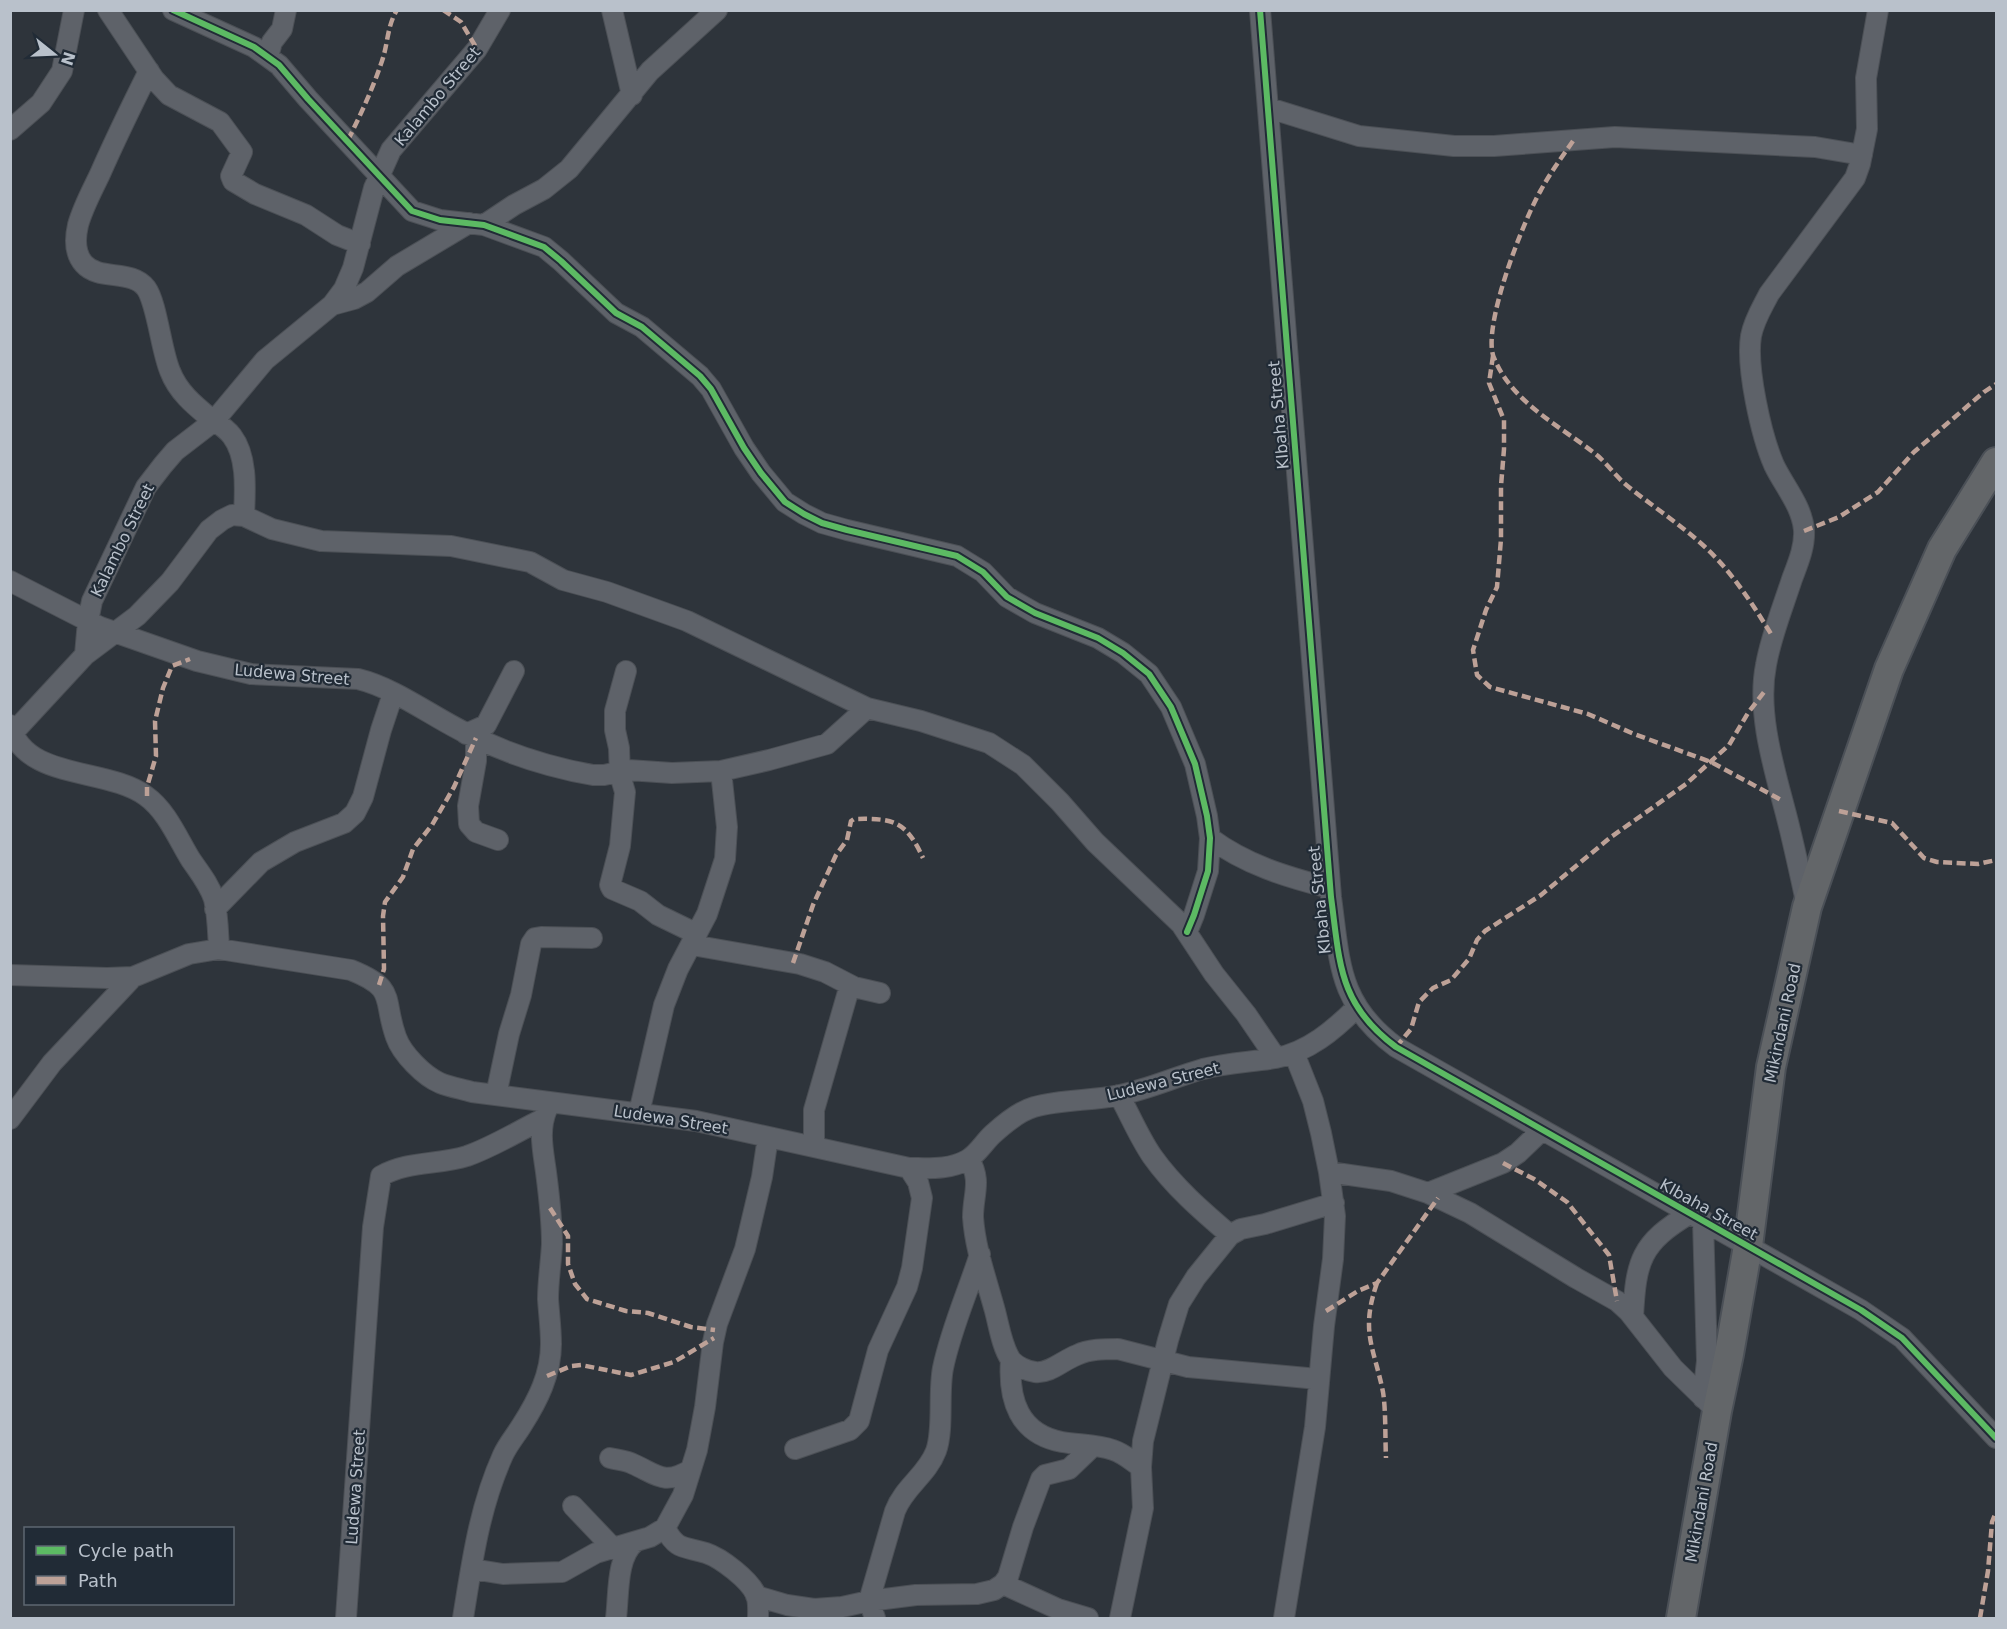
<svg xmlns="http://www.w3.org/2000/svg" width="2007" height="1629" font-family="'DejaVu Sans',sans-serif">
	<rect width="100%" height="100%" fill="#2e343b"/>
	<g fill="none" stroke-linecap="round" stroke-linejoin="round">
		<g stroke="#4c5056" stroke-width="22">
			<path id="minor" d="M108 10 154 79 169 95 220 122 242 152 231 176 233 181 255 194 306 215 337 235 360 244
				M173 10 254 47 279 65 308 99 412 211 440 220 484 225 544 247 561 261 616 313 642 327 700 376 711 389 744 448 761 473 785 502 804 514 822 523 847 530 957 556 983 572 1007 597 1035 613 1098 638 1123 653 1149 674 1171 707 1195 764 1207 816 1210 838 1208 871 1194 915 1187 932
				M612 10 632 95
				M1260 10 1331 897C1340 963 1338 1004 1396 1047L1861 1310 1902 1338 1996 1438
				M268 57 272 42 282 29 286 10
				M149 71C132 105 115 140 100 174 92 191 83 207 78 225 75 238 74 253 84 264 99 281 132 269 146 288 157 303 161 350 170 371 178 392 194 405 211 419 219 424 226 428 232 436 248 457 245 492 244 516
				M1269 108 1359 136 1454 146H1494L1615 137 1815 147 1862 155
				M10 130 41 103 62 71 74 10
				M484 225 514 205 544 189 569 169 650 71 717 10
				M332 305 354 299 367 292 397 266 469 223
				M10 581 100 627 197 661 251 674 358 679C395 688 431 716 466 733 507 754 548 767 593 775H604L628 770 672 773 721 771 769 760 827 744 867 708
				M85 655 137 616 170 582 209 530 222 520 232 515 244 516 272 529 321 541 451 546 530 562 563 580 607 592 687 621 867 708 921 721 989 743 1023 765 1060 802 1095 842 1181 924 1214 974 1246 1014 1276 1058
				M626 671 615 711V730L619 748 620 775 625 792 620 846 610 885 612 889 640 901 658 915 697 934
				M10 725C25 781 107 767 146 796 167 811 178 839 191 860 200 873 209 884 214 899 218 915 218 933 219 949
				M466 734 486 725 514 671
				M10 736 85 655 88 621 92 601 146 487 163 465 175 451 214 421 265 360 332 305 344 289 353 268 374 188 391 150 477 49 500 10
				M476 738V761L468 806 469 824 476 832 498 840
				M1210 838C1246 865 1287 877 1330 888
				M1807 906C1801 878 1795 850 1788 822 1776 774 1756 715 1766 665 1771 636 1783 607 1792 579 1798 563 1805 547 1804 530 1802 506 1784 486 1774 465 1761 435 1746 367 1751 336 1754 320 1762 308 1769 294L1855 178 1860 164 1867 129 1866 78 1878 10
				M215 909 261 862 295 842 344 823 355 813 363 797 381 730 393 694
				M692 945 800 964 825 972 854 987 880 993
				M10 975 107 978 133 977 189 954 219 949 351 970C398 989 382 998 396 1037 402 1054 424 1076 440 1083 450 1087 462 1089 472 1092L696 1121 909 1168C929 1168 949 1170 967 1160 978 1154 984 1142 993 1134 1004 1124 1020 1111 1034 1107 1063 1099 1092 1101 1120 1095 1149 1089 1175 1077 1203 1069 1227 1063 1252 1062 1276 1058 1308 1052 1334 1030 1356 1008
				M496 1095 509 1034 521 995 531 944 535 938 541 937 592 938
				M1119 1095C1130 1115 1139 1137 1152 1156 1174 1187 1202 1211 1230 1235
				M639 1113 664 1005 678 969 707 914 725 859 727 827 721 771
				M10 1119 52 1063 133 977
				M814 1145V1110L850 985
				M969 1159C982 1181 973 1194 973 1217 975 1249 987 1281 995 1311 999 1326 1002 1347 1011 1360 1016 1366 1027 1371 1035 1372 1050 1374 1063 1360 1077 1355 1089 1349 1104 1349 1118 1349L1188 1367 1318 1379
				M1329 1172 1391 1181 1428 1193 1470 1213 1576 1278 1617 1301 1629 1312 1673 1368 1717 1411
				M1428 1193 1503 1163 1518 1153 1542 1130
				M1703 1220 1707 1361 1703 1398
				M1633 1317C1636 1261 1640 1243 1691 1213
				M1011 1360C1008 1400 1019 1434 1062 1442 1079 1445 1097 1444 1113 1450 1123 1453 1132 1461 1141 1467
				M795 1449 850 1430 859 1421 878 1350 907 1287 912 1268 922 1198 918 1182 909 1168
				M610 1458C617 1460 626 1460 633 1464 656 1474 664 1486 690 1470
				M573 1506 613 1548
				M665 1528C677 1551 684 1546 706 1553 721 1558 750 1580 756 1595 759 1602 758 1611 758 1618
				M472 1569 503 1574 562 1572 596 1553 650 1537 665 1528 683 1495 697 1450 705 1407 713 1342 717 1324 745 1249 762 1177 768 1137
				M1003 1584 1058 1609 1088 1618
				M756 1596 787 1605 814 1609 842 1607 869 1601 916 1595 977 1594 994 1590 1003 1584 1008 1577 1023 1527 1041 1479 1045 1475 1069 1469 1093 1446
				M346 1618 373 1227 381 1176C407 1161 438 1165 467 1156 493 1147 518 1131 543 1119
				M463 1618C472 1563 479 1508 503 1455 508 1444 516 1435 522 1425 538 1400 551 1374 551 1344 551 1329 549 1314 548 1299 548 1281 551 1263 552 1244 552 1220 549 1195 546 1172 543 1150 538 1130 547 1109
				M616 1618C619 1595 616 1557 635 1542
				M875 1618 869 1601 895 1511C904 1487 927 1475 936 1451 944 1429 938 1393 943 1368 951 1329 968 1292 980 1254
				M1120 1618 1143 1508 1141 1467 1143 1441 1168 1340 1179 1304 1196 1277 1230 1235 1241 1229 1265 1224 1334 1203
				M1284 1618 1315 1427 1324 1326 1333 1259 1335 1216 1329 1172 1321 1133 1313 1101 1294 1053"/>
		</g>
		<g stroke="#4b5057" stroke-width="32">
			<path id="highway" d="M1681 1618 1717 1411 1729 1354 1748 1246 1771 1067 1807 907 1889 669 1942 549 1996 462"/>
		</g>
		<use href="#minor" stroke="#5e6269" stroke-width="20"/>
		<use href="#highway" stroke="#636669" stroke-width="28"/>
		<path stroke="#bda197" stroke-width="4.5" stroke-dasharray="9 4.5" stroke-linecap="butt" d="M443 10 461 22 477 49
			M348 140C361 114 373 88 382 61 388 44 387 26 397 10
			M1573 141C1562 157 1550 173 1541 190 1524 219 1481 328 1494 358 1513 404 1561 426 1598 456 1609 466 1618 479 1630 488 1655 508 1681 525 1705 547 1733 573 1753 605 1773 637
			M1493 356 1489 383 1504 420V449L1501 486V539L1497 587 1486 610 1473 650 1477 675 1490 687 1588 714 1634 734 1711 762 1783 801
			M1804 531 1839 517 1878 492 1914 452 1984 392 1996 384
			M147 796V787L156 756 155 721 163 688 172 666 190 659
			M1839 811 1892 823 1924 858 1937 862 1978 864 1996 860
			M793 963 813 905 836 855 847 840 851 821 854 819C894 818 906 821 923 858
			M379 985 384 969 383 916 385 902 403 877 413 849 432 825 454 787 476 738
			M1396 1047 1411 1029 1419 1002 1433 988 1451 980 1469 959 1477 940 1485 931 1541 895 1611 837 1686 784 1729 745 1748 713 1764 692
			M1503 1163 1534 1179 1567 1202 1609 1255 1617 1301
			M550 1208 568 1236V1264L575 1284 587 1299 626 1311 648 1313 691 1327 715 1330
			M1377 1283C1360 1332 1374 1347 1383 1392 1386 1411 1385 1438 1386 1458
			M1326 1311 1358 1291 1377 1283 1438 1198
			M547 1376 571 1366 581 1365 631 1375 674 1362 714 1338
			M1980 1618 1988 1571 1992 1522 1996 1512"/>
		<g stroke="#212b36" stroke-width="10">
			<path id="cycleway" d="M173 10 254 47 279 65 308 99 412 211 440 220 484 225 544 247 561 261 616 313 642 327 700 376 711 389 744 448 761 473 785 502 804 514 822 523 847 530 957 556 983 572 1007 597 1035 613 1098 638 1123 653 1149 674 1171 707 1195 764 1207 816 1210 838 1208 871 1194 915 1187 932
				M1260 10 1331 897C1340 963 1338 1004 1396 1047L1861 1310 1902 1338 1996 1438"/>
		</g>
		<use href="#cycleway" stroke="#5cba63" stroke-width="6"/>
	</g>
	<g text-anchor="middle" stroke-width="4.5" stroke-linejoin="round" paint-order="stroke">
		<g font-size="16" fill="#b9c1cb" stroke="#212b36">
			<text transform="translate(437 96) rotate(-50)" y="6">Kalambo Street</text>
			<text transform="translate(1278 415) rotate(-95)" y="6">KIbaha Street</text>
			<text transform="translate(122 540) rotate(-64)" y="6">Kalambo Street</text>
			<text transform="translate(292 674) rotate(5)" y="6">Ludewa Street</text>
			<text transform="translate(1319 900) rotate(-96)" y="6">KIbaha Street</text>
			<text transform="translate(1782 1023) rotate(-78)" y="6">Mikindani Road</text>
			<text transform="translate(1163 1081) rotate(-14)" y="6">Ludewa Street</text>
			<text transform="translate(671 1119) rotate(9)" y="6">Ludewa Street</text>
			<text transform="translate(1709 1209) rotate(29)" y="6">KIbaha Street</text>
			<text transform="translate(355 1487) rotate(-86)" y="6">Ludewa Street</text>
			<text transform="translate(1701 1502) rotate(-80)" y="6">Mikindani Road</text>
		</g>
	</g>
	<rect width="2007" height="1629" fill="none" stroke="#b9c1cb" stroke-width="24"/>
	<rect x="24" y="1527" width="210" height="78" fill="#212b36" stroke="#5e6772" stroke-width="1.5"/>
	<rect x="36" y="1546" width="30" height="9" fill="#5cba63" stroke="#5e6772" stroke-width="1.5"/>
	<text x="78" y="1557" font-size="18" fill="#b9c1cb">Cycle path</text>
	<rect x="36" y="1576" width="30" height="9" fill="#bda197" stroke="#5e6772" stroke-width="1.5"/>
	<text x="78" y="1587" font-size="18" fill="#b9c1cb">Path</text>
	<g transform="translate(54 54) rotate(108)" stroke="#212b36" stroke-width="4.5" paint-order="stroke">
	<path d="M0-4.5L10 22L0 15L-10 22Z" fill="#b9c1cb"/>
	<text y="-9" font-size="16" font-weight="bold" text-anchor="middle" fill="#b9c1cb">N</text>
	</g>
</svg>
